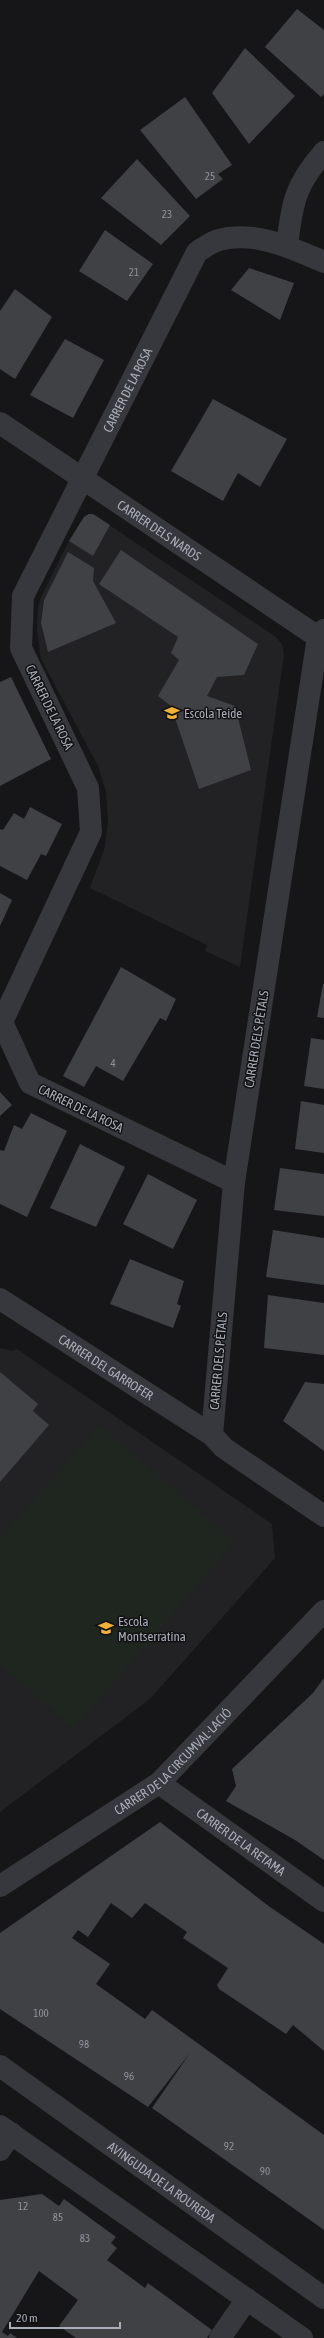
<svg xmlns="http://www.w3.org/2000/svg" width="324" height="2338" font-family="'Asap Condensed',sans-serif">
	<rect width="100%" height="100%" fill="#161618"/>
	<path fill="#222225" d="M89 514H93L276 637 282 644 284 654 240 967 205 951 207 945 90 888 105 847 108 820 106 792 98 766 41 659 37 630 38 607 41 597 69 541 84 517Z
		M0 1348 12 1351 17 1349 272 1524 275 1558 150 1699 0 1812Z"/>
	<path fill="#1e261f" d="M100 1425 235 1542 74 1729 0 1665V1538Z"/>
	<path fill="#404145" d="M297 9 324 30V94L321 97 265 47Z
		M245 48 295 96 249 144 212 93Z
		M185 97 232 165 218 174 223 179 196 199 140 130Z
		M137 159 190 216 161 245 101 198Z
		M105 230 153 264 127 301 79 271Z
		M249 268 294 283 280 320 231 290Z
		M15 289 52 317 15 379 0 369V311Z
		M65 339 104 360 73 418 30 395Z
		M213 399 287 439 260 487 238 473 223 501 171 471Z
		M89 514H93L110 525 93 556 69 541 84 517Z
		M121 550 258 644 244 675 217 677 207 696 235 706 251 770 199 789 171 706 158 696 179 660 171 653 178 637 99 584Z
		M68 552 94 568 93 581 116 623 48 652 41 623 44 600Z
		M11 677 51 759 0 786V682Z
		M30 807 62 824 46 856 41 854 27 880 0 866V829L3 830 14 813 24 819Z
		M0 893 12 900 0 926Z
		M121 967 176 999 166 1021 160 1018 123 1081 96 1066 84 1087 63 1076Z
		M323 984H324V1018L317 1017Z
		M311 1038 324 1040V1089L304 1086Z
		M0 1092 12 1105 0 1116Z
		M301 1101 324 1105V1153L295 1149Z
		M31 1113 67 1131 27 1217 0 1204V1150L4 1151 14 1125 22 1129Z
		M80 1144 125 1167 96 1227 50 1208Z
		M280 1168 324 1174V1216L274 1210Z
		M148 1174 197 1200 173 1249 123 1224Z
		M273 1230 324 1238V1285L266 1277Z
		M130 1259 184 1281 177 1304 181 1306 173 1328 110 1304Z
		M268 1295 324 1303V1355L264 1348Z
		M0 1372 38 1404 33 1411 49 1425 0 1482Z
		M305 1382 324 1384V1451L283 1421Z
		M324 1678V1860L295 1840 226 1801 236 1786 232 1769 313 1693Z
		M160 1822 270 1907 324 1944V2051L293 2025 286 2034 219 1989 217 1985 228 1968 183 1938 187 1932 145 1903 132 1918 111 1903 88 1937 78 1930 72 1938 110 1964 96 1984 145 2019 152 2010 324 2135V2230L152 2108 190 2053 148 2107 0 2009V1933Z
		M42 2194 59 2206 64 2199 116 2237 111 2243 117 2248 107 2260 145 2288 148 2283 212 2330 207 2338H76L59 2326 78 2300 39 2271 2 2332 8 2336 10 2333 17 2338H0V2200Z"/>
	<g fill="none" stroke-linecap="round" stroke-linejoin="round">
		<path stroke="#37383d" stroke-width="22" id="s1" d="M0 1299 212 1435"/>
		<g stroke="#37383d" stroke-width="22">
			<path d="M287 246C292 203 295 185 324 152"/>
			<path id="s2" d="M0 423 318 637"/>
			<path d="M324 630 318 637 234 1182 212 1435 224 1448 324 1516"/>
			<path id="s3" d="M234 1182 30 1083 2 1022 91 832 88 788 21 648 23 596 197 252C204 248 211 242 219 240 254 230 292 248 324 262"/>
			<path id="s4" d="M159 1783 324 1901"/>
			<path id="s5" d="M0 1886 159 1783 324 1611"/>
			<path id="s6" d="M0 2066 324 2298"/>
			<path d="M0 2126 302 2338"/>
			<path d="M0 2150 11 2133"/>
			<path d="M220 2338 247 2299"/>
		</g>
	</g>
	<defs>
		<g id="school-bare" transform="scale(1.2)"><path d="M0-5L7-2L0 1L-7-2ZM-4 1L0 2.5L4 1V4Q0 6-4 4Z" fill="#f2b134" stroke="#111113" stroke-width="2.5" paint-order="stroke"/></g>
	</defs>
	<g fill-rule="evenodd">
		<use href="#school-bare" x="172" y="713"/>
		<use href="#school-bare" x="106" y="1628"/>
	</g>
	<g text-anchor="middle" stroke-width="3" stroke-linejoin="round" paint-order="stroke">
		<g font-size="11" fill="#8e929b">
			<text x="210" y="180">25</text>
			<text x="167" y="218">23</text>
			<text x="134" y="276">21</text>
			<text x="113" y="1067">4</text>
			<text x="41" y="2017">100</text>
			<text x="84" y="2048">98</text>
			<text x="129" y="2080">96</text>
			<text x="229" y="2150">92</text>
			<text x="265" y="2175">90</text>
			<text x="23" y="2210">12</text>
			<text x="58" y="2221">85</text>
			<text x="85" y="2242">83</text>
		</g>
		<g font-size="13" fill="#a8adb8" stroke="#111113">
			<text dy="5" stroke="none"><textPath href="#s3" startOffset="986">CARRER DE LA ROSA</textPath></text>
			<text dy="5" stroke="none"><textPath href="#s2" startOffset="192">CARRER DELS NARDS</textPath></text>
			<text transform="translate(50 707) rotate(64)" y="5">CARRER DE LA ROSA</text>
			<text transform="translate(256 1039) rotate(-81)" y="5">CARRER DELS PÈTALS</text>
			<text transform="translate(81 1108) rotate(26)" y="5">CARRER DE LA ROSA</text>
			<text transform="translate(218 1361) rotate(-85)" y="5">CARRER DELS PÈTALS</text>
			<text dy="5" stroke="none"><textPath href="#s1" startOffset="126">CARRER DEL GARROFER</textPath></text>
			<text dy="5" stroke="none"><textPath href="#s5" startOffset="214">CARRER DE LA CIRCUMVAL·LACIÓ</textPath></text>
			<text dy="5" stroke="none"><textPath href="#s4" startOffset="101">CARRER DE LA RETAMA</textPath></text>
			<text dy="5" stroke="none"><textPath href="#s6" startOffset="199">AVINGUDA DE LA ROUREDA</textPath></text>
		</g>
		<g font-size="13" fill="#a8adb8" stroke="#111113" text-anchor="start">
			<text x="184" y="718">Escola Teide</text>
			<text x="118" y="1626">Escola<tspan x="118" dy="15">Montserratina</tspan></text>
		</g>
	</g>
	<path d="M10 2322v6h110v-6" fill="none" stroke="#a8adb8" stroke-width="2"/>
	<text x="16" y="2322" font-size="12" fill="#a8adb8" stroke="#111113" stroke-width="3" paint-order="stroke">20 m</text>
</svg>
